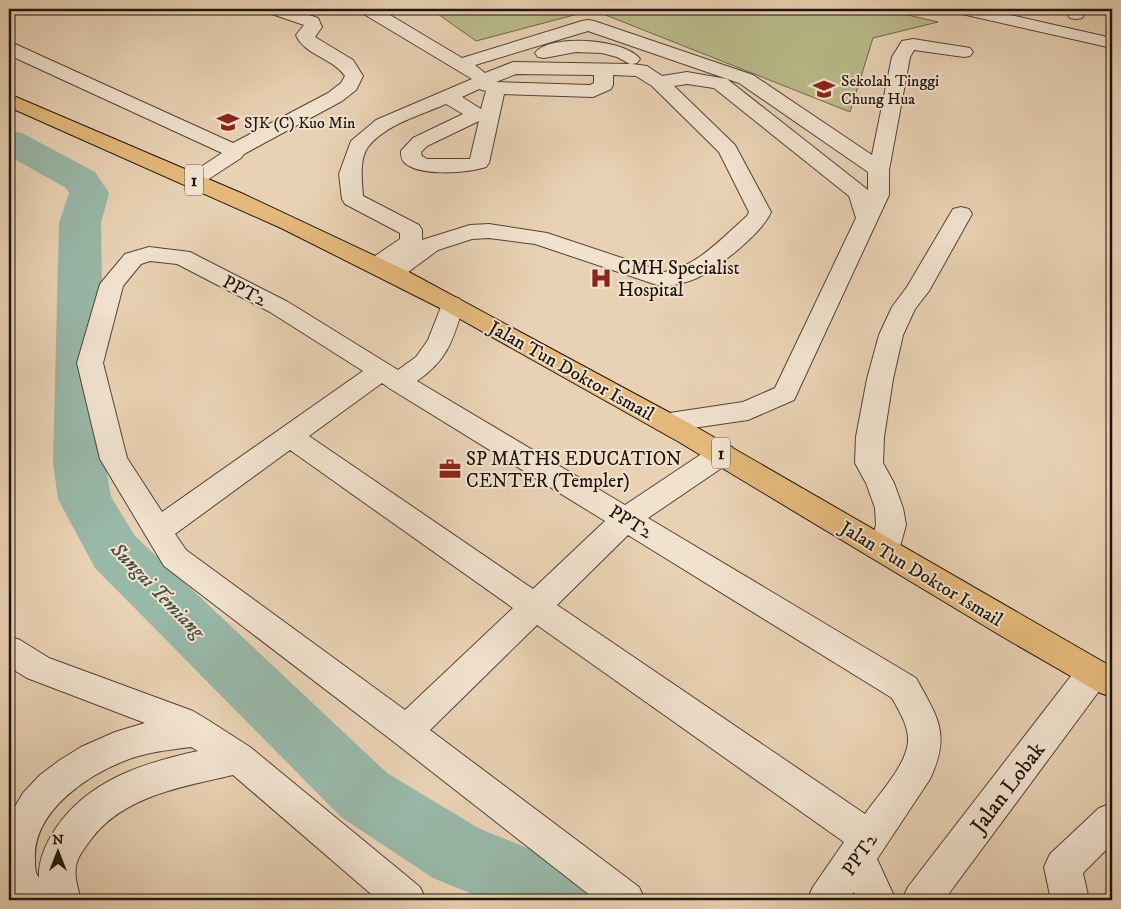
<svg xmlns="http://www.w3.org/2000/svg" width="1121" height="909" font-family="'IM FELL DW Pica',serif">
	<rect width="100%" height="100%" fill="#e9d2b4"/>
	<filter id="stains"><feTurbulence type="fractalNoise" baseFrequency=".004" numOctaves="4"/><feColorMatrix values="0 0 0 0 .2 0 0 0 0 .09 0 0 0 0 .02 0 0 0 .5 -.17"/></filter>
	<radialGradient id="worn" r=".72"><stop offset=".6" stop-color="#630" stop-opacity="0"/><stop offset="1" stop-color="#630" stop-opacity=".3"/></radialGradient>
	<path fill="#babb8b" stroke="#6c684c" d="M431 9H882L938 22 873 38 850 112 593 10 476 41Z"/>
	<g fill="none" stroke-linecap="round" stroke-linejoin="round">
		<path fill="#98b8a8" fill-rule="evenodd" d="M9 130 22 133 95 172 109 193 101 223 105 463 111 497 135 536 387 773 480 829 595 875 605 900H487L433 878 341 817 95 568 58 499 53 463 59 223 69 193 66 188 9 156Z"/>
		<g stroke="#524436" stroke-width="2">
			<path id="minor" d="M267 9H291L318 18 322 27 315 37 353 60 363 76 356 90 342 101 244 154 241 158 201 184 194 186 187 184 183 180 187 176 222 153 9 55V43L15 44 233 143 328 93 341 83 345 76C333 58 304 55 296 35L304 25 269 13Z
				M359 9H380L462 58 582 21 588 20 594 21 753 75 872 155 892 57 902 41 913 39 964 47 970 48 973 52 970 56 964 57 914 50 910 57 889 170V195L794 400 748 420 665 432 656 429 652 422 656 415 743 402 775 388 856 218 849 196 714 88 687 84 674 86 735 145 771 212C763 232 717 269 697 278 686 283 675 285 663 287L535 244 489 238 472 239 438 250 400 278 392 280 384 278 380 273 382 271 377 272 369 270 365 265 369 260 400 239V233L345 204 342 199 339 174 351 141 376 120 472 79 362 13ZM588 31 739 83 868 172V190L727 79 687 72 662 76 647 66 632 64 637 63 640 59C626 39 549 33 535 53L538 57 544 58 576 52 602 53 617 57 630 64 513 62 485 73 475 65ZM516 74 594 75V83L590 85 496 82ZM613 75 636 76 652 86 719 152 749 212 747 216C723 237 697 267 664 272L547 233 489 224 470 225 422 240V230L419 225 363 196C362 182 359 159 368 147 386 124 421 115 446 104L463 114 413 138 401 151C401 155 401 159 404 162 418 177 468 173 486 167L489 163 504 94 593 97 611 89 613 85ZM479 89 486 91 481 109 462 97ZM479 121 470 159H427L422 156 421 152 427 146Z
				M953 9H984L1112 38V48L962 14 956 13Z
				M1071 9H1088L1082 18 1076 19 1070 18 1067 14Z
				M961 207 969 209 972 214 929 291 915 309 903 335 893 379 884 437 883 463 894 483 903 508 906 525 899 550 895 558 884 562 873 558 869 550 876 525 875 508 866 483 855 463 856 437 867 379 879 335 892 307 907 287 953 209Z
				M149 247 190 252 288 302 398 370 416 357 428 340 444 299 452 296 460 299 464 304C453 339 449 359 417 381L625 505 712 447 722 444 732 447 736 454 732 461 648 518 916 678C938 718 951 734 930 779L877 859 894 896 892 900H853L855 895 854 892 848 900H807L813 887 844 842 537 625 430 730 639 887 645 900H596L394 742 164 566 100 459 77 363 100 284 125 254ZM150 261 177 264 270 312 363 371 162 512 127 458 103 363 123 286 141 264ZM382 383 389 388 605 521 533 589 309 436ZM290 450 513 608 405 710 186 550 175 534ZM628 535 892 698C899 711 909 726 908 742 906 766 878 795 865 814L557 605Z
				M9 636 20 640 49 658 193 711 208 720 250 747 420 887 426 900H378L233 775C182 787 121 796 89 842 85 848 79 855 77 862 73 874 78 889 81 900H10L9 817 23 793 40 775 60 760 81 747 115 732 145 723 27 678 9 667ZM191 747 198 751C143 763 89 780 56 828 46 843 38 860 39 878 34 871 35 865 35 856 35 811 86 776 124 761 145 752 169 750 191 747Z
				M1093 659 1105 663 1109 673 1105 683 944 900H902L908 887 1081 663Z
				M1112 803V844L1083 873 1089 900H1051L1044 867 1050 854 1099 808Z"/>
		</g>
		<g stroke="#1f150c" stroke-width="2">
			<path id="highway" d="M9 94 241 193 407 271 698 428 1112 667V697L1100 693 1003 637 679 442 444 310 281 228 9 107Z"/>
		</g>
		<use href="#minor" fill="#f1e2ce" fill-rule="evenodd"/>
		<use href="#highway" fill="#e4b97a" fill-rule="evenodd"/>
	</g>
	<defs>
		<g id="school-bare" transform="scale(1.725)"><path d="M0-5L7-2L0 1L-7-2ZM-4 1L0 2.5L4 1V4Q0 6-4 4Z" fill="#8f2418" stroke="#f1e2ce" stroke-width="2.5" paint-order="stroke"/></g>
		<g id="hospital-bare" transform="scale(1.725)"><path d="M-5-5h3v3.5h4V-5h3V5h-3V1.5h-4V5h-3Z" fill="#8f2418" stroke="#f1e2ce" stroke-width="2.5" paint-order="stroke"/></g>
		<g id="office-bare" transform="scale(1.725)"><path d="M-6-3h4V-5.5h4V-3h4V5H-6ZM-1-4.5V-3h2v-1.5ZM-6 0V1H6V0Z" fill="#8f2418" stroke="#f1e2ce" stroke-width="2.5" paint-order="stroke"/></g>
	</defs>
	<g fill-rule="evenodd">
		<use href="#school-bare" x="824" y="89"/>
		<use href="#school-bare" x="228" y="122"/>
		<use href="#hospital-bare" x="601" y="278"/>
		<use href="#office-bare" x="450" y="469"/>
	</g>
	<g text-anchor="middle" stroke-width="4" stroke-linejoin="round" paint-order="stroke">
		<g font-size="16" fill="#1f150c" stroke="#f1e2ce" text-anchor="start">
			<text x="841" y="86">Sekolah Tinggi<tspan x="841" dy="18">Chung Hua</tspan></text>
			<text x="244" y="128">SJK (C) Kuo Min</text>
		</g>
		<g fill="#f1e2ce" stroke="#5e5246" stroke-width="1">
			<rect x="185" y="164.5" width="18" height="31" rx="4"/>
			<rect x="712" y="437.5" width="18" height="31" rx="4"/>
		</g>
		<g font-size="18" font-weight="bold" fill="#1f150c">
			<text x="194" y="186">1</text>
			<text x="721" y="459">1</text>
		</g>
		<g font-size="19" fill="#1f150c" stroke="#f1e2ce" text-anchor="start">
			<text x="618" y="274">CMH Specialist<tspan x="618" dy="22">Hospital</tspan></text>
			<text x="466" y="465">SP MATHS EDUCATION<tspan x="466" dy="22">CENTER (Templer)</tspan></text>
		</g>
		<g font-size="19" fill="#1f150c" stroke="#f1e2ce">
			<text transform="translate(245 290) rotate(27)" y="7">PPT2</text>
			<text transform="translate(572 370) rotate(29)" y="7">Jalan Tun Doktor Ismail</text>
			<text transform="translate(631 521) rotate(31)" y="7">PPT2</text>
			<text transform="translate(922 573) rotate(31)" y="7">Jalan Tun Doktor Ismail</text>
			<text transform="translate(859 854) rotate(-55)" y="7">PPT2</text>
		</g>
		<g font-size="20" font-style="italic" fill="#494e43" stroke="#f1e2ce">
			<text transform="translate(158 590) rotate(46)" y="7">Sungai Temiang</text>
		</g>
		<g font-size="22" fill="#1f150c" stroke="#f1e2ce">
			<text transform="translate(1007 787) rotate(-53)" y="8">Jalan Lobak</text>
		</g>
	</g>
	<rect width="1121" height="909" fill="none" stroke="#e9d2b4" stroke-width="30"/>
	<rect x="10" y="10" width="1101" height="889" fill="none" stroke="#1f150c" stroke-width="2.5"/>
	<rect x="15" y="15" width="1091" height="879" fill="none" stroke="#1f150c"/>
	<g transform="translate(58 852)" stroke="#f1e2ce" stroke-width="4" paint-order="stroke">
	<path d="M0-4L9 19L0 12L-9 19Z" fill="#1f150c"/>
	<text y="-8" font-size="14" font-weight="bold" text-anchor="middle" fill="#1f150c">N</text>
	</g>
	<rect width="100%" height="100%" filter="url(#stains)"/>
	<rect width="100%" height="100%" fill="url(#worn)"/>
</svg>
